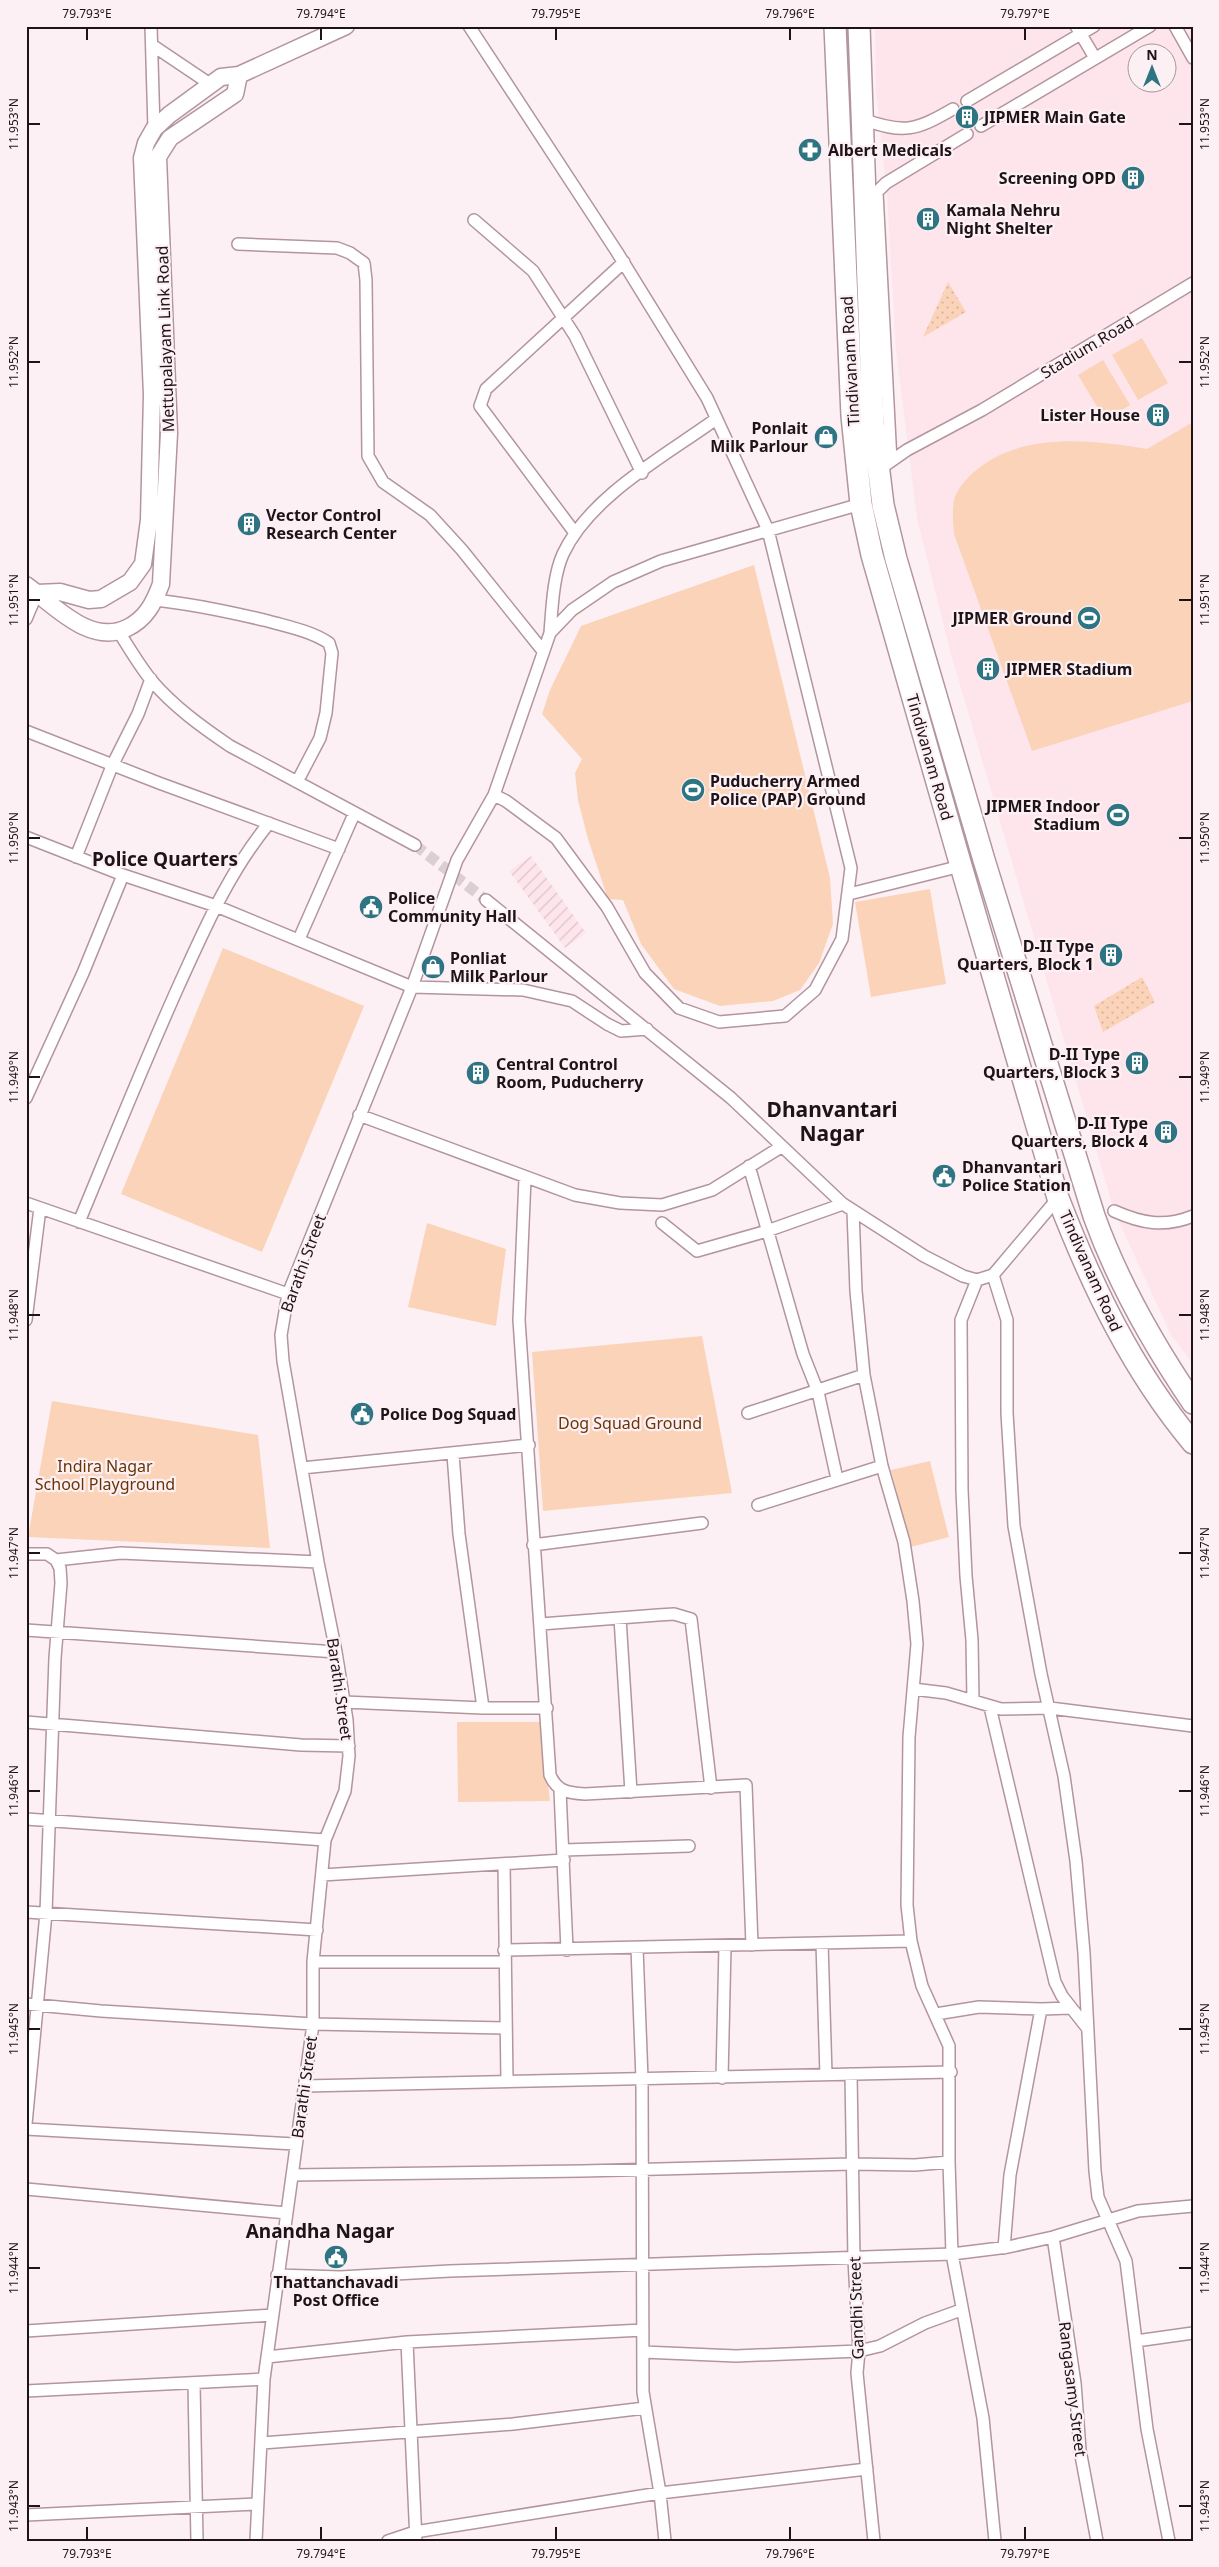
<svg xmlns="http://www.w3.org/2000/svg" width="1219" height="2567" font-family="'Noto Sans',sans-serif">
	<defs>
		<pattern id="industrial-furrows" width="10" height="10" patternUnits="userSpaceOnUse" patternTransform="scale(1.25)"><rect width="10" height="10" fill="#fee5ec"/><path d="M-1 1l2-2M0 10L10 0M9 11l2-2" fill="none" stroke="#d9c4ca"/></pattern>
		<pattern id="grass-dots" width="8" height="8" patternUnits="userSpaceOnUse" patternTransform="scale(1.25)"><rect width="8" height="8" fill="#fad3b8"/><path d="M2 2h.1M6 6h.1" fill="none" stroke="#d6b49d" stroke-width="1.8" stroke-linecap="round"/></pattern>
	</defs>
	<rect width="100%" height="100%" fill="#fdf0f4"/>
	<path fill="#fee5ec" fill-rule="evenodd" d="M875 26H1193V1364L1171 1335 1114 1211 950 651 917 519 896 351 887 195 876 92ZM1136 52H1166V82H1136Z"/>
	<path fill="url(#industrial-furrows)" d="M531 856 586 933 565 948 509 871Z"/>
	<path fill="url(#grass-dots)" d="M948 282 966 312 923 337Z
		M1142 977 1155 1002 1103 1032 1094 1006Z"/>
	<path fill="#fad3b8" d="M1142 338 1168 383 1138 400 1112 355Z
		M1103 360 1130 405 1105 420 1078 375Z
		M1193 422V701L1032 751 954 534C953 522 952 511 954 500 957 489 966 479 974 472 1020 431 1092 440 1147 449Z
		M754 565 830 878 833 924 819 963 800 990 773 1001 720 1006 674 989 641 944 623 900 608 899 588 839 578 800 575 773 582 759 542 714 550 690 581 626Z
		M930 889 946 984 871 997 855 902Z
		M223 948 364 1006 262 1252 121 1194Z
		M427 1223 506 1249 496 1326 408 1307Z
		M702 1336 732 1493 543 1511 532 1352Z
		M52 1401 258 1435 270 1548 28 1537Z
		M930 1461 949 1537 911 1547 891 1470Z
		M457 1722H541L550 1801 458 1802Z"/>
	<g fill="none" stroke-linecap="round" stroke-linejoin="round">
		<path stroke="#dccfd3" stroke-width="11" stroke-dasharray="11 5.5" stroke-linecap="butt" d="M415 845 486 900"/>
		<g stroke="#b3959d" stroke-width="14">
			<path id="street" d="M151 26 154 129
				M469 26 617 252 707 398 768 530 851 868 842 939 815 990 785 1016 719 1022 679 1008 645 973 607 907 556 838 506 801 494 795
				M1076 26 1095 58
				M1175 26 1193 58
				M152 45 210 84
				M967 101 1094 26
				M862 119C904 134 915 131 953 109
				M981 126 1150 26
				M474 220 533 271 575 336 642 473
				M238 244 337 248 350 253 364 263 366 280 368 456 383 482 430 515 462 550 543 651
				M891 461 877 192 886 183 967 134
				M887 464 907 450 982 410 1193 283
				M575 533 480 406 486 389 624 262
				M155 600C194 604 230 612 268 621 289 627 311 631 329 643L332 653 326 713 320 738 297 782
				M26 619 37 593
				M119 632C129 648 139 665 151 680 174 707 202 727 230 746L415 845
				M550 633C552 609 553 576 563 554 590 496 665 456 716 419
				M26 731 159 783 339 849
				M26 837 123 875 216 906 412 987 523 990 572 1001 607 1024 621 1031 647 1029
				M76 857 112 766 138 714 151 679
				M849 894 961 866
				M486 900 731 1098 843 1204 924 1256 963 1276 977 1280 993 1275 1058 1198
				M299 939 354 814
				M26 1098 83 973 123 875
				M359 1115 575 1195 620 1203 662 1205 712 1190 781 1147
				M749 1166 803 1354 818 1392 837 1479
				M525 1178 519 1320 550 1775C557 1792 569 1793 585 1794L746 1785 752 1945
				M26 1203 288 1294
				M853 1211 856 1291 864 1375 882 1466 904 1542 913 1601 917 1644 909 1737 907 1905 911 1941 922 1986 949 2046V2162L952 2254 983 2418 995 2541
				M1114 1211C1141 1223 1164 1228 1193 1216
				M79 1222C112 1142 144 1063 179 985 206 926 228 874 269 823
				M662 1223 697 1251 767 1231 843 1204
				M993 1275 1007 1320V1413L1014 1526 1041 1674 1064 1776 1076 1861 1084 1953 1095 2171 1098 2197 1126 2261 1147 2429 1169 2541
				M26 1320 40 1208
				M748 1413 864 1375
				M453 1454 459 1534 483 1708
				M302 1468 529 1445
				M758 1505 882 1466
				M533 1545 702 1523
				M26 1554H47L56 1560 60 1568 61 1583 55 1658 46 1913 26 2124
				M56 1560 121 1553 318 1562
				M620 1618 631 1792
				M541 1624 658 1615 674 1614 691 1619 711 1788
				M26 1630 336 1652
				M913 1689 946 1693 1001 1709 1050 1708 1193 1726
				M973 1700 972 1640 966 1576 962 1490 961 1320 977 1280
				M344 1702 483 1708H547
				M990 1707 1055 1982 1062 1996 1088 2029
				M26 1722 301 1745 349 1746
				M560 1790 567 1950
				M26 1819 325 1840
				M564 1850 689 1846
				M504 1864 507 2081
				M322 1875 564 1860
				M26 1912 317 1930
				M822 1943 826 2075
				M637 1948 642 2079 643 2392 660 2493 665 2541
				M504 1950 911 1941
				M313 1962H504
				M26 2004 101 2011 313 2024 505 2028
				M936 2014 979 2007 1041 2009 1071 2008
				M851 2074 854 2259 859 2351 857 2373 874 2541
				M722 2078 725 1946
				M305 2086 951 2072
				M26 2129 295 2144
				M292 2175 583 2171 852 2164 915 2165 949 2162
				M26 2189 287 2213
				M1053 2237 1075 2383 1080 2450 1097 2541
				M1004 2248 1010 2175 1041 2009
				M277 2275 340 2277 450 2271 952 2254 1008 2247 1053 2237 1138 2211 1193 2206
				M26 2331 272 2315
				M1136 2341 1193 2333
				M407 2342 416 2541
				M643 2352 736 2356 859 2351 880 2346 925 2323 961 2310
				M267 2357 407 2342 643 2330
				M194 2384 197 2541
				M26 2391 264 2379
				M262 2443 513 2424 645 2408
				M26 2515 258 2504
				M256 2541 264 2379 313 2024V1962L325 1840 345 1791 349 1756 347 1720 336 1652 318 1562 283 1361 281 1335 288 1294 412 987 457 860 494 795 550 633 572 610 613 582 661 561 861 504
				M388 2541 415 2532 660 2493 867 2469"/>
		</g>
		<g stroke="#b3959d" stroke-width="19">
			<path id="secondary" d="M26 585C54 605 90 646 127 628 146 619 154 603 161 584L169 433 158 157 170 138 235 94 239 75
				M37 593 60 592 89 600 101 599 130 582 143 564 149 520 152 395 142 158 146 143 154 129 169 115 221 77 239 75 346 26"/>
		</g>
		<g stroke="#b3959d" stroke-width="24">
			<path id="highway" d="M835 26 852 416 861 504 872 555 961 866 1058 1198C1092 1286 1132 1370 1193 1443
				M859 26 873 423 883 505 896 559 984 860 1094 1216C1118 1283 1153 1344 1193 1403"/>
		</g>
		<use href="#street" stroke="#fff" stroke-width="11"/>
		<use href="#secondary" stroke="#fff" stroke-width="16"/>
		<use href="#highway" stroke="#fff" stroke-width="21"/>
	</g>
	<path fill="none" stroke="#1e1317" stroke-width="2" d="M87 28V40M321 28V40M556 28V40M790 28V40M1025 28V40M28 124H40M1179 124H1192M28 362H40M1179 362H1192M28 600H40M1179 600H1192M28 838H40M1179 838H1192M28 1077H40M1179 1077H1192M28 1315H40M1179 1315H1192M28 1553H40M1179 1553H1192M28 1791H40M1179 1791H1192M28 2029H40M1179 2029H1192M28 2268H40M1179 2268H1192M28 2506H40M1179 2506H1192M87 2527V2540M321 2527V2540M556 2527V2540M790 2527V2540M1025 2527V2540"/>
	<defs>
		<g id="building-disc" transform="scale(1.25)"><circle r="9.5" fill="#2e7482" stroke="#fdf0f4"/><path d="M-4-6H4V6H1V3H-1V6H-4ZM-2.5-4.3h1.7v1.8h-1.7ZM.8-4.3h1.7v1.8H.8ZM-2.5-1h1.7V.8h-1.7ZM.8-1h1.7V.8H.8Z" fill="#fff"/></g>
		<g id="pharmacy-disc" transform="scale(1.25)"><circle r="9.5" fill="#2e7482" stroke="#fdf0f4"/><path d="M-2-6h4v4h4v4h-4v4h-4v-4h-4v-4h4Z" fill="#fff"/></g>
		<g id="shop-disc" transform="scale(1.25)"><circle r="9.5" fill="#2e7482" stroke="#fdf0f4"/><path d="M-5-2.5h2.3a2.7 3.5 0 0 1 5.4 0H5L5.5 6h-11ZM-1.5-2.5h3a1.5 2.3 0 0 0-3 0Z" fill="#fff"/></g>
		<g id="stadium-disc" transform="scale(1.25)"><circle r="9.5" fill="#2e7482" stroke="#fdf0f4"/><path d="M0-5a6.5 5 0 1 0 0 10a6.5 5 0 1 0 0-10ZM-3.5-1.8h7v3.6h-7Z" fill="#fff"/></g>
		<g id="civic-disc" transform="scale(1.25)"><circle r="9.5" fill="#2e7482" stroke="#fdf0f4"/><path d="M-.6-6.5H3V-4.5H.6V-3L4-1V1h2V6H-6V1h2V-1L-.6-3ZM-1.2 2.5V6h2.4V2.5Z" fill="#fff"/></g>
	</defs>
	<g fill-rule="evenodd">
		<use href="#building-disc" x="967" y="117"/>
		<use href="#pharmacy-disc" x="810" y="150"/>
		<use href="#building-disc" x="1133" y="178"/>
		<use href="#building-disc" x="928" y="219"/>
		<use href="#building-disc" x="1158" y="415"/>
		<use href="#shop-disc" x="826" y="437"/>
		<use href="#building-disc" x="249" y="524"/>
		<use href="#stadium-disc" x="1089" y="618"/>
		<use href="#building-disc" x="988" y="669"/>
		<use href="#stadium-disc" x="693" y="790"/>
		<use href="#stadium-disc" x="1118" y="815"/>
		<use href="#civic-disc" x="371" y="907"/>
		<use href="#building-disc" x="1111" y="955"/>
		<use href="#shop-disc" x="433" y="967"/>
		<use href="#building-disc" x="1137" y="1063"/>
		<use href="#building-disc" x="478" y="1073"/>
		<use href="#building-disc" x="1166" y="1132"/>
		<use href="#civic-disc" x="944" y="1176"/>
		<use href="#civic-disc" x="362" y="1414"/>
		<use href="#civic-disc" x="336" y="2257"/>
	</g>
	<g text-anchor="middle" stroke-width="4.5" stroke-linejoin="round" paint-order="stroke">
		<g font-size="16" font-weight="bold" fill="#1e1317" stroke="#fdf0f4" text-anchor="start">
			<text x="984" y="123">JIPMER Main Gate</text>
			<text x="828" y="156">Albert Medicals</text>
			<text x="1116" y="184" text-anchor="end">Screening OPD</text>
			<text x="946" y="216">Kamala Nehru<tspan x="946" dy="18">Night Shelter</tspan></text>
			<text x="1140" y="421" text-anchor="end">Lister House</text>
			<text x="808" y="434" text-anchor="end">Ponlait<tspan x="808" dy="18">Milk Parlour</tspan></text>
			<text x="266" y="521">Vector Control<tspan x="266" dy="18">Research Center</tspan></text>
			<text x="1072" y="624" text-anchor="end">JIPMER Ground</text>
			<text x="1006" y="675">JIPMER Stadium</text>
			<text x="710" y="787">Puducherry Armed<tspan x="710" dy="18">Police (PAP) Ground</tspan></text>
			<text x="1100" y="812" text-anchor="end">JIPMER Indoor<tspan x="1100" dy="18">Stadium</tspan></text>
			<text x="388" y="904">Police<tspan x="388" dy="18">Community Hall</tspan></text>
			<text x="1094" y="952" text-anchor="end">D-II Type<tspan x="1094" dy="18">Quarters, Block 1</tspan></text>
			<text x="450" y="964">Ponliat<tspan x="450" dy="18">Milk Parlour</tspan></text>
			<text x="1120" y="1060" text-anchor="end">D-II Type<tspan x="1120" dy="18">Quarters, Block 3</tspan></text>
			<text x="496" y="1070">Central Control<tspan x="496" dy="18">Room, Puducherry</tspan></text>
			<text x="1148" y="1129" text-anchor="end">D-II Type<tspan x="1148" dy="18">Quarters, Block 4</tspan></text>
			<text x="962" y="1173">Dhanvantari<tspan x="962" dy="18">Police Station</tspan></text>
			<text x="380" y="1420">Police Dog Squad</text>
			<text x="336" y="2288" text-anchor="middle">Thattanchavadi<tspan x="336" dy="18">Post Office</tspan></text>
		</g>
		<g font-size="16" fill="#1e1317" stroke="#fdf0f4">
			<text transform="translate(165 339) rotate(-92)" y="6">Mettupalayam Link Road</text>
			<text transform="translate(1087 347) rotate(-31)" y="6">Stadium Road</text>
			<text transform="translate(850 361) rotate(-93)" y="6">Tindivanam Road</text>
			<text transform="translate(930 757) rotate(74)" y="6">Tindivanam Road</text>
			<text transform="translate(303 1263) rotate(-70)" y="6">Barathi Street</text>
			<text transform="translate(1091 1271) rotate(66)" y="6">Tindivanam Road</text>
			<text transform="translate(340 1689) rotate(82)" y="6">Barathi Street</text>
			<text transform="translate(304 2087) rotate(-82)" y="6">Barathi Street</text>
			<text transform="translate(856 2308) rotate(-92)" y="6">Gandhi Street</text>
			<text transform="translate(1073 2389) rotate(83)" y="6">Rangasamy Street</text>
		</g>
		<g font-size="16" fill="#683504" stroke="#fdf0f4">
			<text x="630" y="1429">Dog Squad Ground</text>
			<text x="105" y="1472">Indira Nagar<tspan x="105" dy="18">School Playground</tspan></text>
		</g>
		<g font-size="19" font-weight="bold" fill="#1e1317" stroke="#fdf0f4">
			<text x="165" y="866">Police Quarters</text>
			<text x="320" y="2238">Anandha Nagar</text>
		</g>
		<g font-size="21" font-weight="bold" fill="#1e1317" stroke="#fdf0f4">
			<text x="832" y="1117">Dhanvantari<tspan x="832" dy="24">Nagar</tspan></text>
		</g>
	</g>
	<rect width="1219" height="2567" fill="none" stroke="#fdf0f4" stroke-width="55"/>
	<g transform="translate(1152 68)"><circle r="24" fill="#fdf0f4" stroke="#a4989c"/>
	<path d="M0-4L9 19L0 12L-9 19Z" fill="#2e7482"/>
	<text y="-8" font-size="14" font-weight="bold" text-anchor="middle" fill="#1e1317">N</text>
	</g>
	<rect x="28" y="28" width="1164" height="2512" fill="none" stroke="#1e1317" stroke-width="2"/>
	<g font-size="12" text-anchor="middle" fill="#1e1317">
		<text x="87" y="18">79.793°E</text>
		<text x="321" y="18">79.794°E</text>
		<text x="556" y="18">79.795°E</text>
		<text x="790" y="18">79.796°E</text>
		<text x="1025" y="18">79.797°E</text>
		<text transform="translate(14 124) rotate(-90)" y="4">11.953°N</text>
		<text transform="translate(1205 124) rotate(-90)" y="4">11.953°N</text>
		<text transform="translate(14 362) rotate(-90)" y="4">11.952°N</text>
		<text transform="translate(1205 362) rotate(-90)" y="4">11.952°N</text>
		<text transform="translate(14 600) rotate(-90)" y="4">11.951°N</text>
		<text transform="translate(1205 600) rotate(-90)" y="4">11.951°N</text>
		<text transform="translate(14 838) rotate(-90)" y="4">11.950°N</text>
		<text transform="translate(1205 838) rotate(-90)" y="4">11.950°N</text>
		<text transform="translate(14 1077) rotate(-90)" y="4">11.949°N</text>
		<text transform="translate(1205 1077) rotate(-90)" y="4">11.949°N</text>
		<text transform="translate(14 1315) rotate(-90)" y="4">11.948°N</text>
		<text transform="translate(1205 1315) rotate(-90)" y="4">11.948°N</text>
		<text transform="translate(14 1553) rotate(-90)" y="4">11.947°N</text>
		<text transform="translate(1205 1553) rotate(-90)" y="4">11.947°N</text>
		<text transform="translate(14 1791) rotate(-90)" y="4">11.946°N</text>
		<text transform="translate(1205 1791) rotate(-90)" y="4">11.946°N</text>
		<text transform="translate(14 2029) rotate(-90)" y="4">11.945°N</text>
		<text transform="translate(1205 2029) rotate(-90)" y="4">11.945°N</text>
		<text transform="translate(14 2268) rotate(-90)" y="4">11.944°N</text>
		<text transform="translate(1205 2268) rotate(-90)" y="4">11.944°N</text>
		<text transform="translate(14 2506) rotate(-90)" y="4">11.943°N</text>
		<text transform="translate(1205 2506) rotate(-90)" y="4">11.943°N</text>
		<text x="87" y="2558">79.793°E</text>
		<text x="321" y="2558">79.794°E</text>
		<text x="556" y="2558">79.795°E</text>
		<text x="790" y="2558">79.796°E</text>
		<text x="1025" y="2558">79.797°E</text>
	</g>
</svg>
